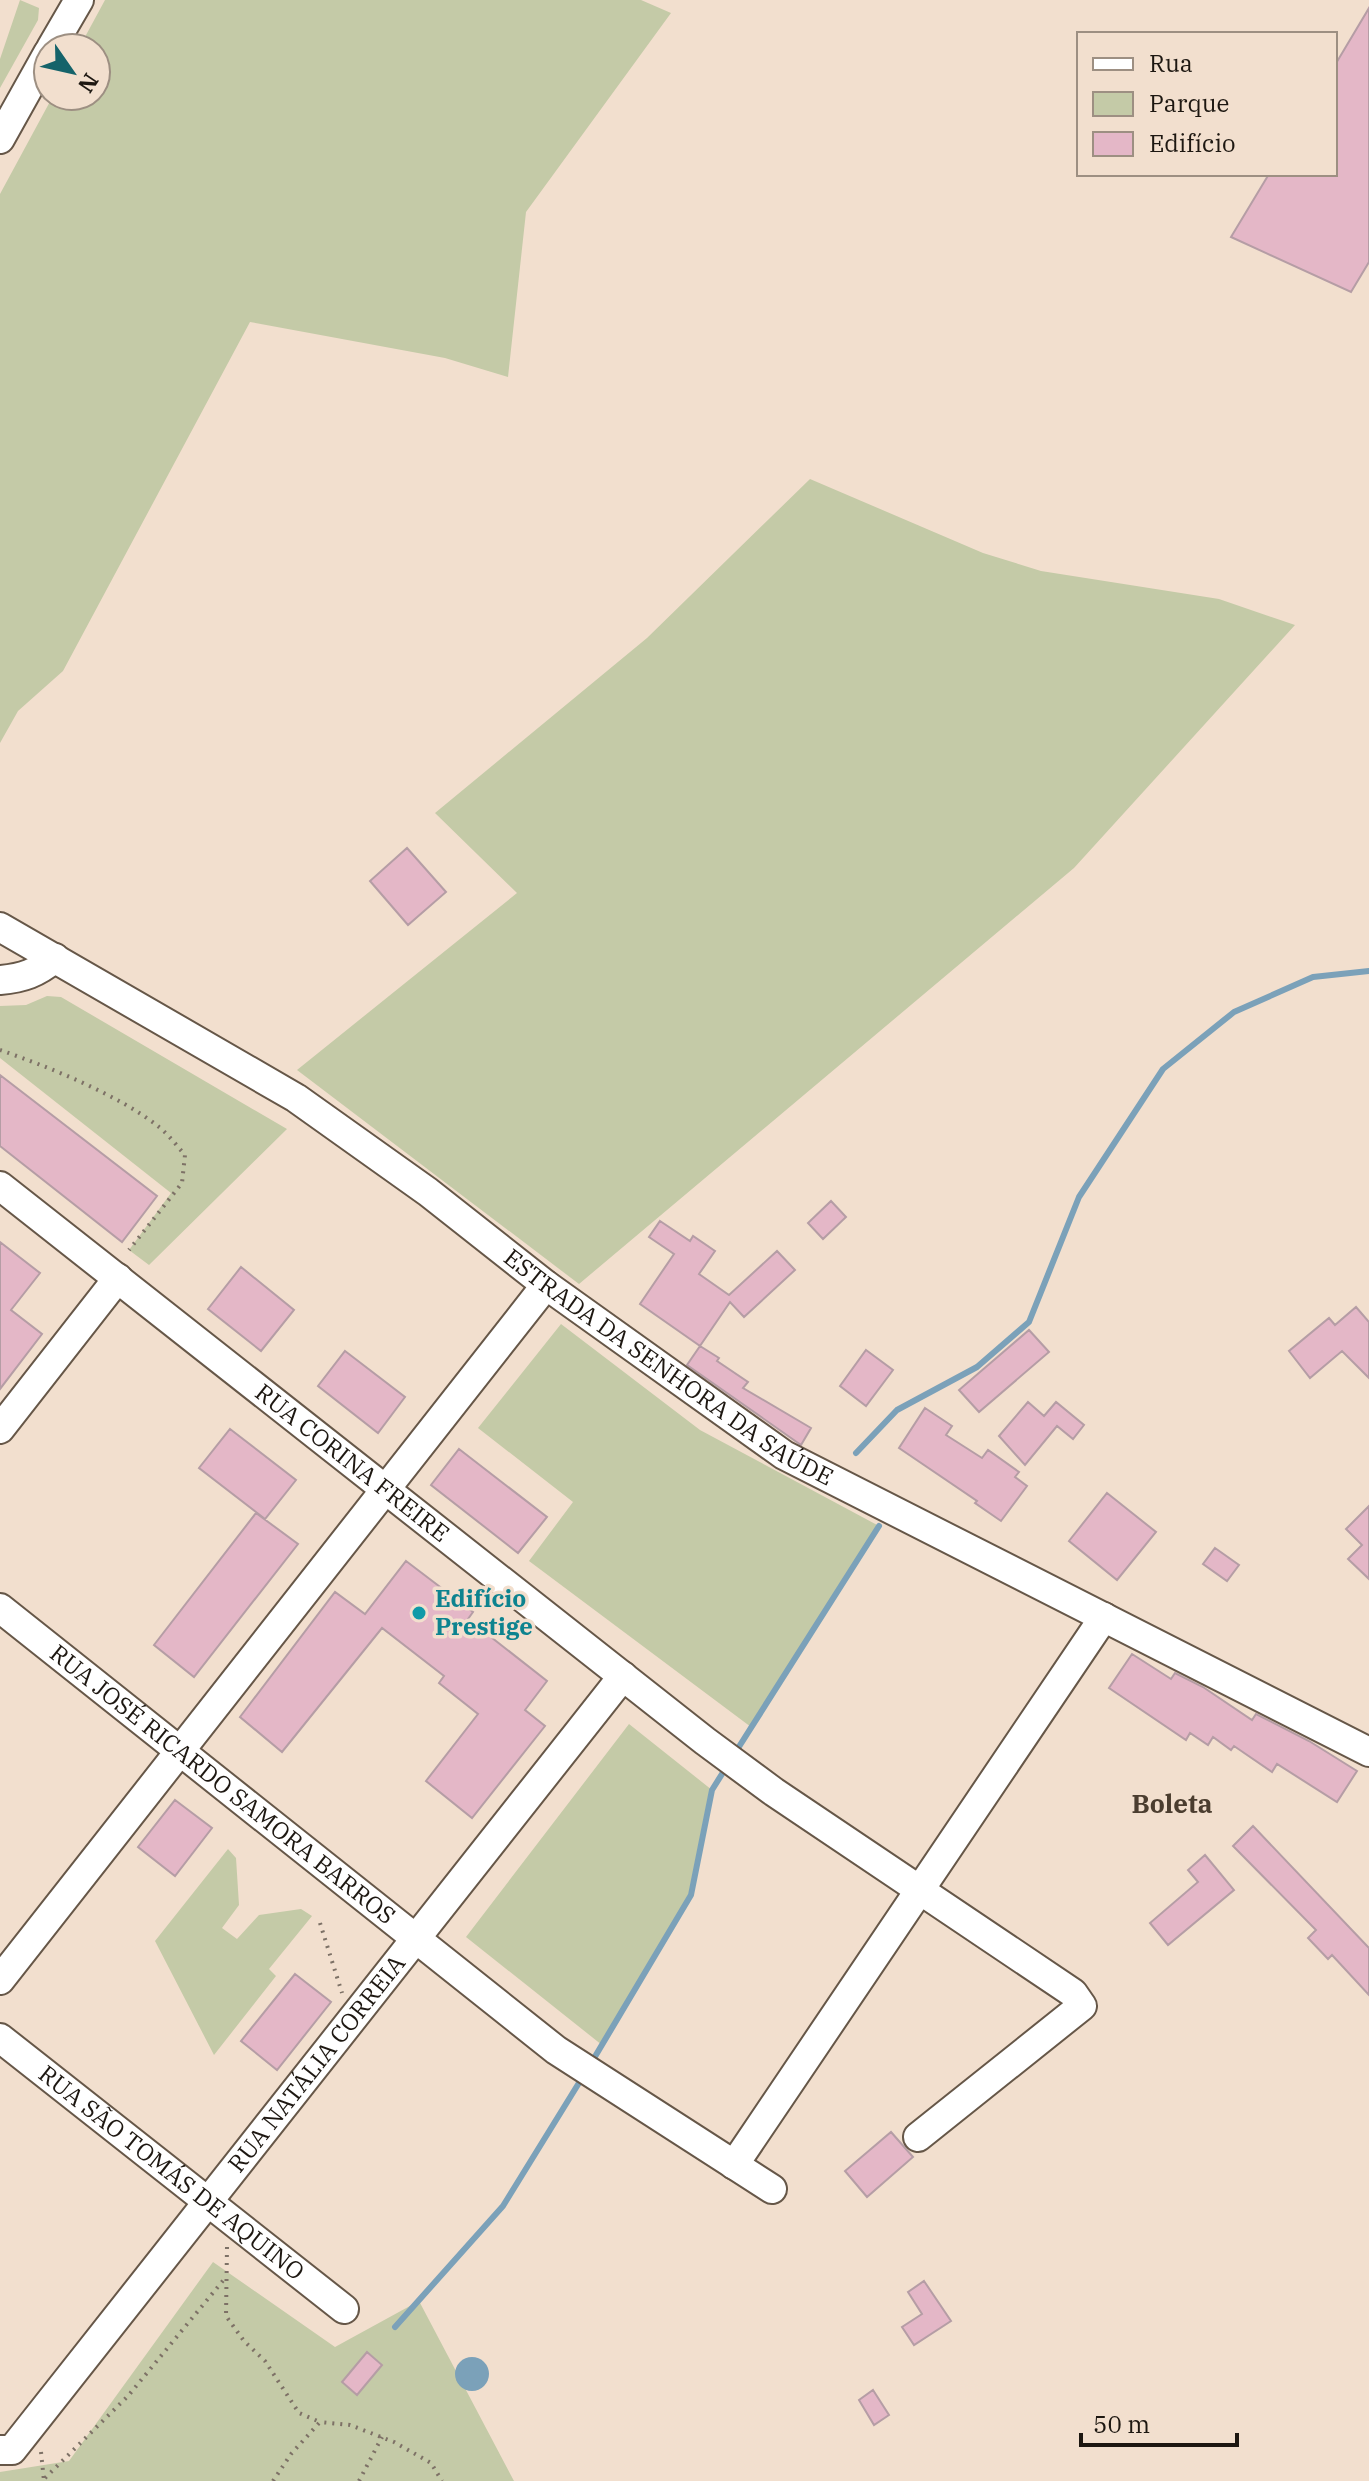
<svg xmlns="http://www.w3.org/2000/svg" width="1369" height="2481" font-family="'IBM Plex Serif',serif">
	<rect width="100%" height="100%" fill="#f2dfce"/>
	<path fill="#c4caa7" d="M20 0 39 8 38 20 0 88V59Z
		M105 0H641L671 13 526 212 508 377 445 358 250 322 63 671 18 711 0 743V194L53 96H96V48H79Z
		M810 479 983 553 1041 571 1219 599 1295 625 1074 868 579 1284 297 1070 517 893 435 813 647 638Z
		M47 996 61 997 287 1129 149 1265 129 1250 171 1193 0 1058V1006L26 1005Z
		M561 1324 700 1430 879 1526 751 1727 529 1561 573 1502 478 1428Z
		M629 1724 712 1790 691 1895 602 2045 466 1937Z
		M228 1849 236 1858 239 1905 222 1928 237 1939 259 1915 301 1909 312 1916 269 1969 276 1976 214 2055 155 1941Z
		M213 2262 335 2347 419 2301 514 2481H0V2472L69 2461Z"/>
	<path fill="#7ba1b9" d="M455 2374a17 17 0 1 1 34 0a17 17 0 1 1-34 0Z"/>
	<g fill="none" stroke-linecap="round" stroke-linejoin="round">
		<path stroke="#7ba1b9" stroke-width="6" d="M856 1453 897 1410 977 1367 1029 1322 1079 1197 1163 1069 1234 1012 1313 977 1369 971
			M735 1753 879 1526
			M590 2065 691 1895 712 1790 727 1766
			M395 2327 503 2206 582 2078"/>
	</g>
	<path fill="#e4b7c7" stroke="#b59da5" stroke-width="2" d="M1369 8V262L1351 292 1231 237 1269 174H1335V65Z
		M407 848 446 892 408 925 370 881Z
		M0 1075 157 1196 122 1242 0 1146Z
		M831 1201 846 1217 823 1239 808 1223Z
		M660 1221 690 1241 693 1236 715 1251 699 1274 729 1295 777 1251 795 1270 744 1317 730 1302 700 1346 719 1358 717 1361 748 1382 743 1388 811 1428 801 1445 687 1365 700 1346 640 1304 674 1254 649 1237Z
		M0 1242 40 1273 11 1310 42 1334 0 1389Z
		M241 1267 294 1310 261 1351 208 1309Z
		M1356 1307 1369 1322V1378L1342 1351 1310 1378 1289 1351 1329 1318 1335 1325Z
		M1029 1330 1049 1352 979 1412 959 1390Z
		M866 1350 893 1370 866 1406 840 1386Z
		M345 1351 405 1397 378 1433 318 1386Z
		M1028 1402 1044 1416 1056 1402 1084 1425 1073 1439 1057 1426 1025 1465 999 1436Z
		M925 1408 952 1426 946 1435 982 1458 988 1450 1019 1472 1015 1477 1027 1486 1001 1521 975 1503 977 1501 899 1448Z
		M230 1429 296 1480 265 1519 199 1468Z
		M459 1449 547 1517 518 1553 431 1485Z
		M1107 1493 1156 1532 1117 1580 1069 1541Z
		M1369 1506V1579L1348 1559 1362 1545 1346 1529Z
		M256 1513 298 1544 194 1677 154 1645Z
		M1215 1548 1239 1565 1227 1581 1203 1564Z
		M406 1561 473 1612 468 1619 547 1681 525 1710 545 1726 472 1818 426 1781 478 1714 439 1683 444 1676 382 1628 282 1752 240 1717 335 1592 365 1614Z
		M1132 1654 1171 1679 1175 1673 1203 1687 1252 1720 1256 1714 1309 1741 1357 1771 1337 1802 1277 1764 1272 1772 1234 1746 1231 1750 1213 1737 1208 1745 1190 1733 1186 1740 1109 1688Z
		M175 1800 212 1828 175 1876 138 1847Z
		M1253 1826 1369 1948V1995L1332 1955 1328 1959 1308 1938 1316 1930 1233 1846Z
		M1205 1855 1234 1890 1168 1945 1150 1923 1198 1882 1188 1870Z
		M295 1974 331 2002 277 2070 241 2041Z
		M891 2132 913 2157 867 2197 845 2171Z
		M924 2281 951 2321 914 2345 902 2327 922 2314 908 2292Z
		M367 2352 382 2365 357 2395 342 2382Z
		M873 2390 889 2415 874 2425 859 2400Z"/>
	<g fill="none" stroke-linecap="round" stroke-linejoin="round">
		<g stroke="#665748" stroke-width="32">
			<g id="minor">
				<path d="M51 48 79 0"/>
				<path d="M0 139 48 53"/>
				<path id="s1" d="M0 927 296 1098 428 1192 546 1285 784 1455 1369 1752"/>
				<path d="M0 980C23 978 37 973 55 958"/>
				<path id="s2" d="M0 1186 705 1741 774 1792 1073 1993 1082 2006 918 2137"/>
				<path d="M0 1429 118 1278"/>
				<path id="s3" d="M0 1608 556 2050 772 2189"/>
				<path d="M0 1980 546 1285"/>
				<path id="s4" d="M0 2038 344 2309"/>
				<path d="M734 2165 1104 1617"/>
				<path id="s5" d="M0 2450H12L623 1676"/>
			</g>
		</g>
		<path stroke="#7d7166" stroke-width="4" stroke-dasharray="2 6" stroke-linecap="butt" d="M0 1050C49 1067 119 1095 159 1127 169 1135 177 1146 185 1155L182 1183 129 1250
			M320 1923 342 1993
			M227 2247 226 2316 244 2341 265 2361 299 2413 320 2422
			M41 2452 44 2481
			M45 2478 128 2396 226 2277
			M273 2481 291 2454 320 2422 350 2425 394 2442 431 2463 442 2481
			M359 2481 382 2437"/>
		<use href="#minor" stroke="#fff" stroke-width="28"/>
	</g>
	<circle fill="#0f9aa8" stroke="#f2dfce" stroke-width="3" cx="419" cy="1613" r="8"/>
	<g text-anchor="middle" stroke-width="7" stroke-linejoin="round" paint-order="stroke">
		<g font-size="24" fill="#1d1711" stroke="#f2dfce">
			<text dy="8" stroke="none"><textPath href="#s1" startOffset="802">ESTRADA DA SENHORA DA SAÚDE</textPath></text>
			<text dy="8" stroke="none"><textPath href="#s2" startOffset="448">RUA CORINA FREIRE</textPath></text>
			<text dy="8" stroke="none"><textPath href="#s3" startOffset="284">RUA JOSÉ RICARDO SAMORA BARROS</textPath></text>
			<text dy="8" stroke="none"><textPath href="#s5" startOffset="504">RUA NATÁLIA CORREIA</textPath></text>
			<text dy="8" stroke="none"><textPath href="#s4" startOffset="218">RUA SÃO TOMÁS DE AQUINO</textPath></text>
		</g>
		<g font-size="24" font-weight="bold" fill="#0d838f" stroke="#f2dfce" text-anchor="start">
			<text x="435" y="1607">Edifício<tspan x="435" dy="28">Prestige</tspan></text>
		</g>
		<g font-size="26" font-weight="bold" fill="#4b3d2f" stroke="#f2dfce">
			<text x="1172" y="1813">Boleta</text>
		</g>
	</g>
	<rect x="1077" y="32" width="260" height="144" fill="#f2dfce" stroke="#9d8f82" stroke-width="2"/>
	<rect x="1093" y="58" width="40" height="12" fill="#ffffff" stroke="#9d8f82" stroke-width="2"/>
	<text x="1149" y="72" font-size="24" fill="#1d1711">Rua</text>
	<rect x="1093" y="92" width="40" height="24" fill="#c4caa7" stroke="#9d8f82" stroke-width="2"/>
	<text x="1149" y="112" font-size="24" fill="#1d1711">Parque</text>
	<rect x="1093" y="132" width="40" height="24" fill="#e4b7c7" stroke="#9d8f82" stroke-width="2"/>
	<text x="1149" y="152" font-size="24" fill="#1d1711">Edifício</text>
	<g transform="translate(72 72) rotate(124)"><circle r="38" fill="#f2dfce" stroke="#9d8f82" stroke-width="2"/>
	<path d="M0-6L14 30L0 20L-14 30Z" fill="#15636a"/>
	<text y="-12" font-size="22" font-weight="bold" text-anchor="middle" fill="#1d1711">N</text>
	</g>
	<path d="M1081 2433v12h156v-12" fill="none" stroke="#1d1711" stroke-width="4"/>
	<text x="1093" y="2433" font-size="24" fill="#1d1711" stroke="#f2dfce" stroke-width="6" paint-order="stroke">50 m</text>
</svg>
